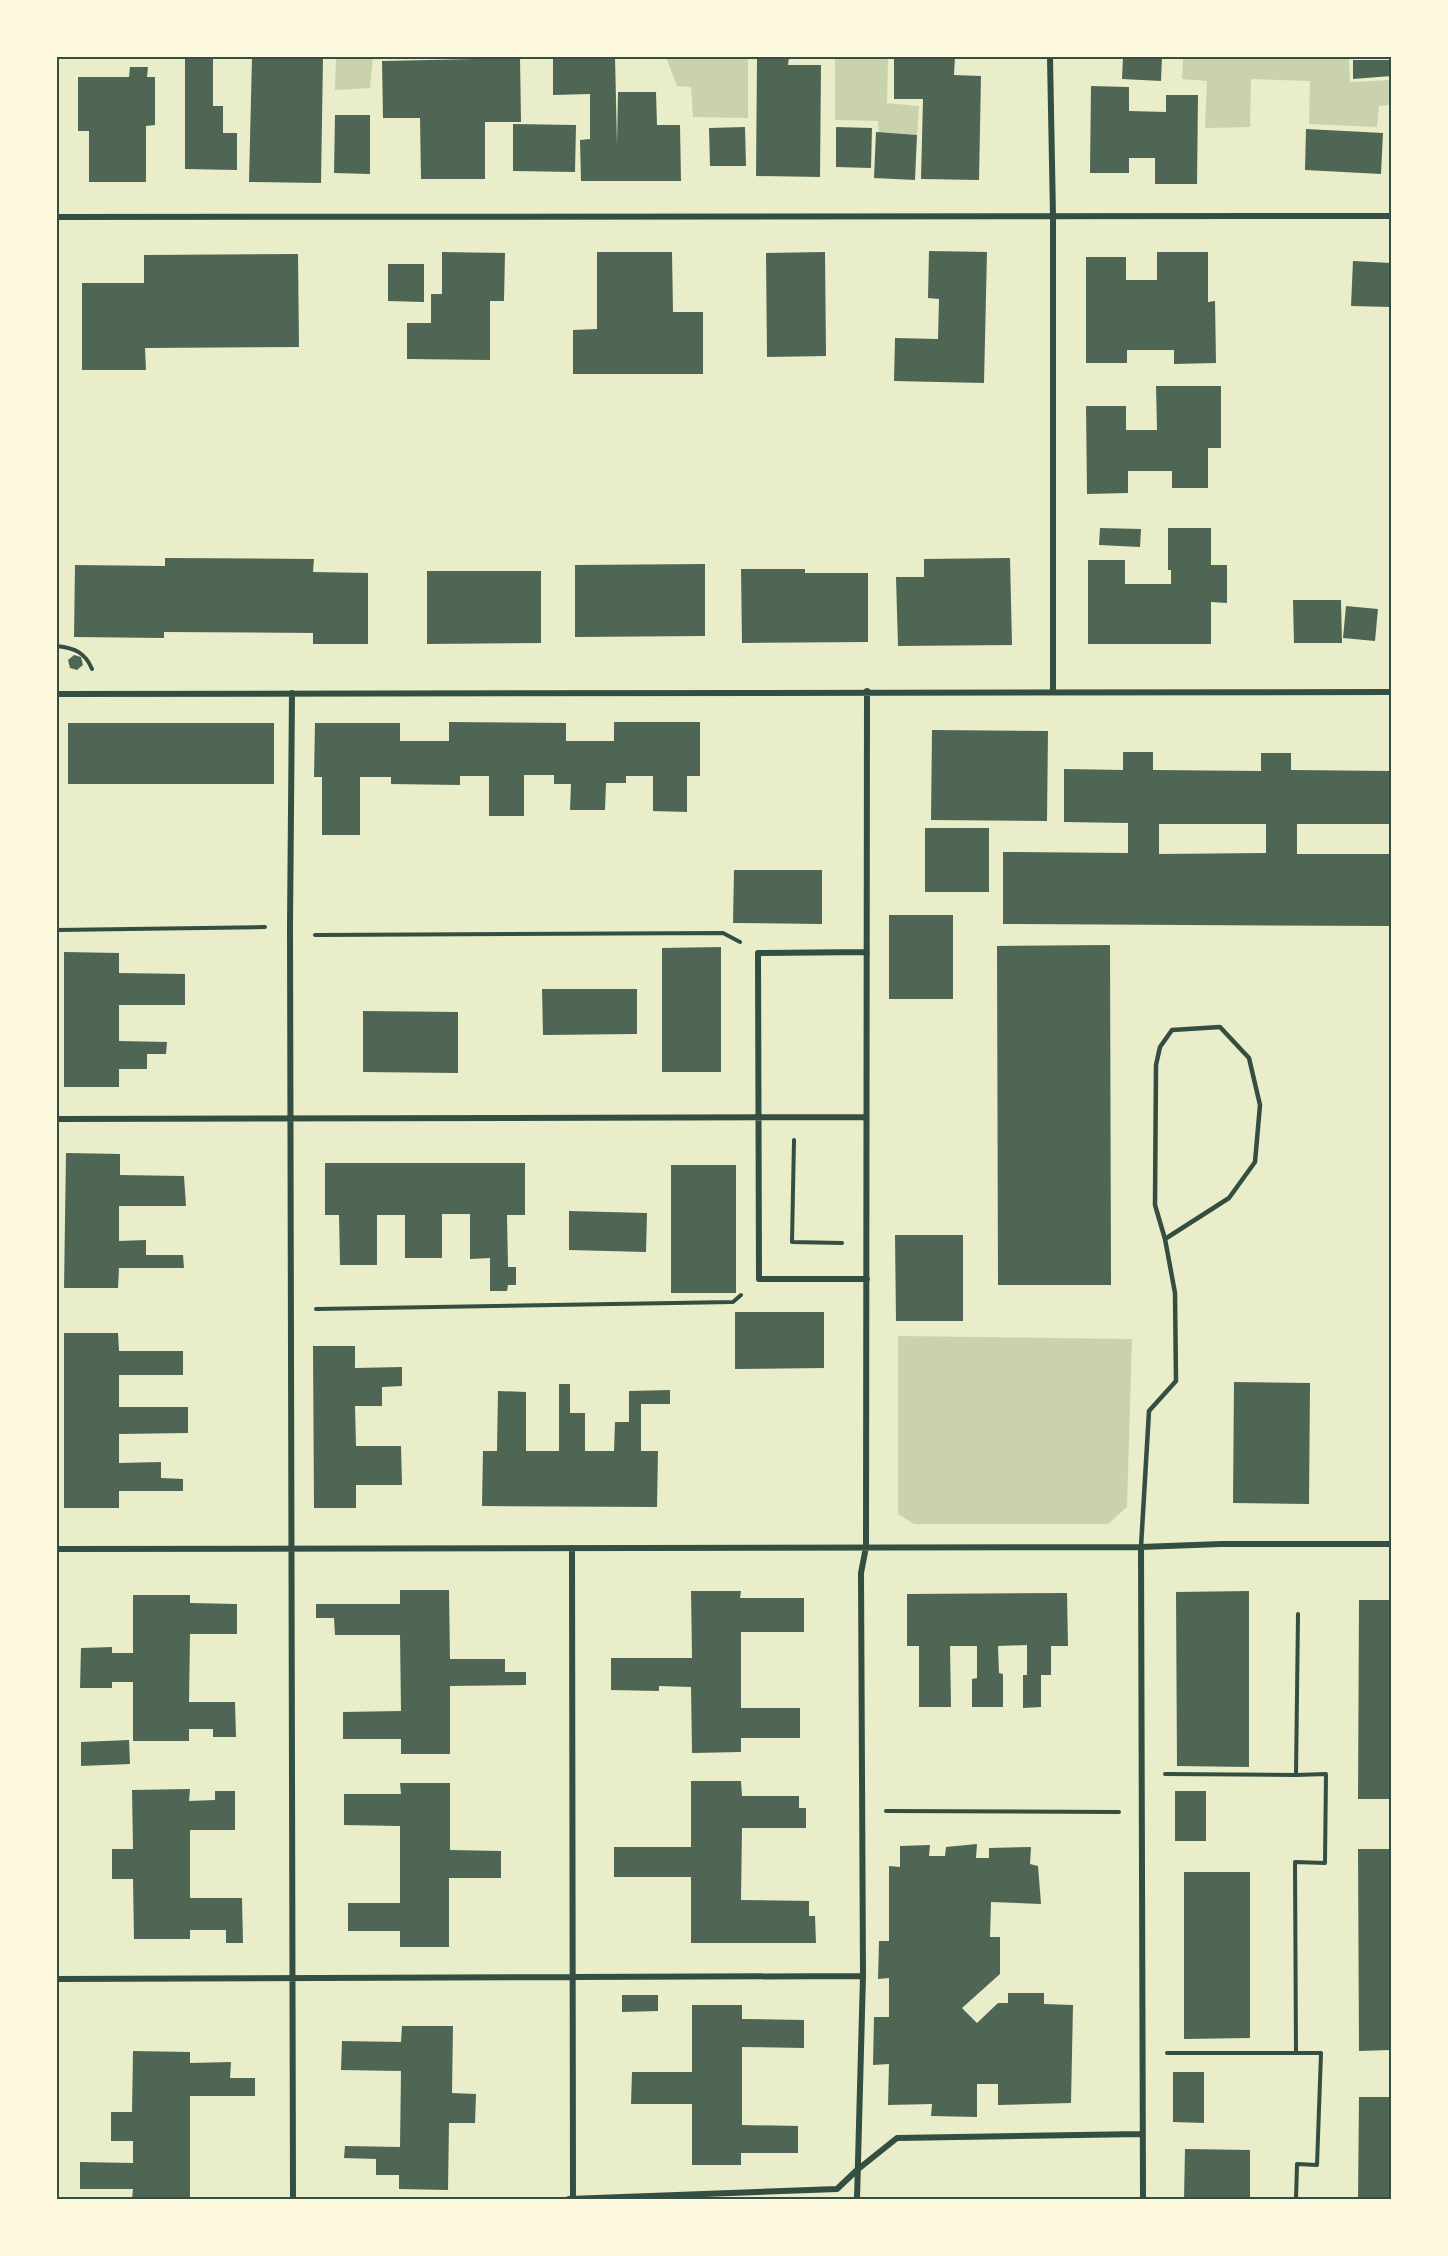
<svg xmlns="http://www.w3.org/2000/svg" width="1448" height="2256" font-family="'Space Grotesk',sans-serif">
	<rect width="100%" height="100%" fill="#e9edc9"/>
	<path fill="#cad2ad" d="M336 57H373L370 88 335 90Z
		M666 57H748V118L693 117 691 87 677 86Z
		M835 57H888L887 103 919 106 917 135 879 133 878 121 835 120Z
		M1183 57H1349L1350 82 1391 80V105L1379 106 1377 127 1309 124 1310 81 1251 79 1250 127 1205 128 1207 81 1182 79Z
		M898 1336 1132 1339 1127 1507 1108 1524H914L898 1514Z"/>
	<path fill="#4f6655" fill-rule="evenodd" d="M185 57H213V106H223V133H237V170L185 169Z
		M252 57H323L321 183 249 182Z
		M553 57H615L617 145 618 92H656L657 125H680L681 181H581L580 140 590 139V94L553 95Z
		M757 57H789L788 65H821L820 177 756 176Z
		M894 57H955L954 75 981 76 979 180 921 179 923 99H894Z
		M1123 57H1162L1161 81 1122 79Z
		M520 58 521 122H485V179H421L420 118H383L382 61Z
		M1353 60H1391V76L1353 79Z
		M130 67H148L147 77H155V125L146 126V182H89V131H78V77H129Z
		M1091 86 1129 87V111L1166 112V95H1198L1197 184H1155V158H1129V173H1090Z
		M335 115H370V174L334 173Z
		M513 124 576 125 575 172 513 171Z
		M745 127 746 166H710L709 128Z
		M836 127 872 128 871 168 836 167Z
		M1306 129 1383 133 1381 174 1305 170Z
		M876 132 917 135 915 180 874 178Z
		M929 251 987 252 984 383 894 381 895 338 938 339 939 299 928 298Z
		M442 252 505 253 504 301H490V360L407 359V323H431V294H442Z
		M597 252H672L673 312H703V374H573V330L597 329Z
		M825 252 826 356 767 357 766 253Z
		M1157 252H1208V302L1215 301 1216 363 1174 364V350H1127V363H1086V257H1126V280H1157Z
		M298 254 299 347 145 348 146 370H82V283H144V255Z
		M1353 261 1391 263V307L1351 306Z
		M388 264H424V302L388 301Z
		M1156 386H1221V448H1208V488H1172V471H1128V493L1087 494 1086 406H1126V430H1157Z
		M1100 528 1141 529 1140 547 1099 545Z
		M1168 528H1211V565H1227V603L1211 602V644H1088V560H1125V584H1171V570H1168Z
		M165 558 314 559 313 572 368 573V644H313V633L164 632V638L74 637 75 565 165 566Z
		M1010 558 1012 645 898 646 896 577H924V559Z
		M705 564V636L575 637V565Z
		M741 569H805V573H868V642L742 643Z
		M427 571H541V643L427 644Z
		M1293 600H1341L1342 643H1294Z
		M1346 606 1378 609 1375 641 1343 638Z
		M74 655 81 657 83 665 77 670 70 668 68 660Z
		M449 722 566 723V741H614V722H700V776H687V812L653 811V776H626V783H606L605 810H570L571 784H554V775H524V816H489V776H460V785L391 784V777H360V835H322V777H314L315 723H400V741H449Z
		M68 723H274V784H68Z
		M932 730 1048 731 1047 821 931 820Z
		M1123 752H1153V770L1261 771V753H1291V770L1391 771V824H1297V854H1391V926L1003 924V852L1128 853V823L1064 822V769L1123 770ZM1159 824H1266V853L1159 854Z
		M925 828H989V892H925Z
		M734 870H822V924L733 923Z
		M889 915H953V999H889Z
		M1110 945 1111 1285H998L997 946Z
		M721 947V1072H662V948Z
		M64 952 119 953V973L185 974V1005H119V1041L167 1042 166 1054H147V1069H119V1087H64Z
		M542 989H637V1034L543 1035Z
		M363 1011 458 1012V1073L363 1072Z
		M66 1153 120 1154V1175L184 1176 186 1206H119V1241L146 1240V1255H183L184 1268H119L118 1288H64Z
		M325 1163H525V1215H507L508 1267H516V1285H508L507 1291H490V1258L470 1259V1214H442V1258H405V1215H377V1265H340L339 1215H325Z
		M671 1165H736V1293H671Z
		M569 1211 647 1213 646 1252 569 1250Z
		M895 1235H963V1321H896Z
		M735 1312H824V1368L735 1369Z
		M64 1333H118L119 1351H183V1375H119V1407H188V1433L119 1434V1463L161 1462V1478L183 1479V1491H119V1508H64Z
		M313 1346H355V1368L402 1367V1386L382 1387V1406H355L356 1446H401L402 1485H356V1508H314Z
		M1234 1382 1310 1383 1309 1504 1233 1503Z
		M559 1384H570V1413H585V1451H614L615 1422H629V1391L670 1390V1404H641V1451H658L657 1507 482 1506 483 1451H497L498 1391 526 1392V1451H559Z
		M400 1590H449L450 1659H505V1672H526V1685L450 1686V1754H401V1739H343V1712L401 1711 400 1635H335L334 1618H316V1604H400Z
		M691 1591H741L740 1598H804V1632H741V1708H800V1738H741V1752L692 1753 691 1687 659 1686V1691L611 1690V1658H692Z
		M1249 1591V1767L1177 1766 1176 1592Z
		M1067 1593 1068 1646H1051V1675H1041V1707L1023 1708V1675H1027V1645L998 1646 999 1673 1003 1674V1707H972V1679L977 1678V1646H950L951 1707H919V1646H907V1594Z
		M133 1595H190V1603L237 1604V1634H190L189 1702H235L236 1737H213V1729H189V1741H133V1682H112V1688H80L81 1648 112 1647V1653H133Z
		M1359 1600H1391V1799H1358Z
		M129 1740 130 1764 81 1766V1742Z
		M691 1781H741L742 1796H799V1808H806V1828H742L741 1900 809 1901V1916H815L816 1943H691V1877H614V1847H691Z
		M400 1783H450V1850L501 1851V1878H449V1947H400V1931H348V1903H400V1826L344 1825V1794H401Z
		M190 1789 189 1801 215 1800V1791H235V1830H190V1898H242L243 1943H226V1930H190V1939H134L133 1879H112V1849H133L132 1790Z
		M1175 1791H1206V1841H1175Z
		M977 1844 976 1858H989V1848L1031 1847 1030 1864 1038 1866 1041 1904 991 1902 990 1937H1000V1974L962 2008 977 2023 998 2003H1008V1993H1044V2004L1073 2005 1071 2103 998 2105V2084H977V2117L931 2116 932 2104 888 2105 889 2064 873 2065 874 2017H889V1978L878 1979 879 1941H889V1866L900 1867V1846L930 1845 929 1856H945L946 1847Z
		M1358 1849H1391V2050L1359 2051Z
		M1184 1872H1250V2038L1184 2039Z
		M622 1995H658V2011L622 2012Z
		M692 2005H742V2019L804 2020V2048L742 2047V2125L798 2126V2153H741V2165H692V2104H631L632 2072H692Z
		M402 2026H453L452 2093 476 2094 475 2123H449L448 2190 399 2189V2175H376V2159L344 2158 345 2146 400 2147 401 2071 341 2070 342 2041 401 2042Z
		M133 2051 190 2052V2063L231 2062 230 2078H255V2096H190V2199H132L133 2189H80V2162L133 2163V2141H111V2112H132Z
		M1173 2072H1204V2123L1173 2122Z
		M1359 2097H1391V2199H1358Z
		M1185 2149 1250 2150V2199H1184Z"/>
	<g fill="none" stroke-linecap="round" stroke-linejoin="round">
		<path stroke="#344e41" stroke-width="4" d="M57 646C74 648 85 652 92 669
			M57 930 265 927
			M315 935 723 933 740 942
			M794 1140 792 1242 842 1243
			M316 1309 733 1302 741 1295
			M1165 1774 1296 1775
			M886 1811 1119 1812
			M1167 2053H1321L1317 2165 1297 2164 1296 2199
			M1296 2053 1295 1862 1325 1863 1326 1774 1296 1775 1298 1614"/>
		<path stroke="#344e41" stroke-width="4.5" d="M1141 1547 1149 1411 1176 1381 1175 1293 1165 1239 1155 1205 1156 1065 1160 1047 1172 1030 1220 1027 1249 1058 1260 1105 1255 1162 1229 1198 1165 1239"/>
		<path stroke="#344e41" stroke-width="6" d="M1050 57 1053 216V692
			M57 217 1391 216
			M292 693 290 926 293 2199
			M57 694 1391 692
			M57 1119 866 1117
			M867 1279H759L758 953 867 952
			M1141 1547 1143 2199
			M572 1548 573 2199
			M57 1549 1141 1547 1221 1544H1391
			M57 1979 863 1976
			M569 2199 837 2189 857 2170 897 2138 1142 2134
			M857 2199 863 1976 861 1573 866 1547 867 691"/>
	</g>
	<rect width="1448" height="2256" fill="none" stroke="#fefae0" stroke-width="117"/>
	<rect x="58" y="58" width="1332" height="2140" fill="none" stroke="#344e41" stroke-width="2"/>
</svg>
